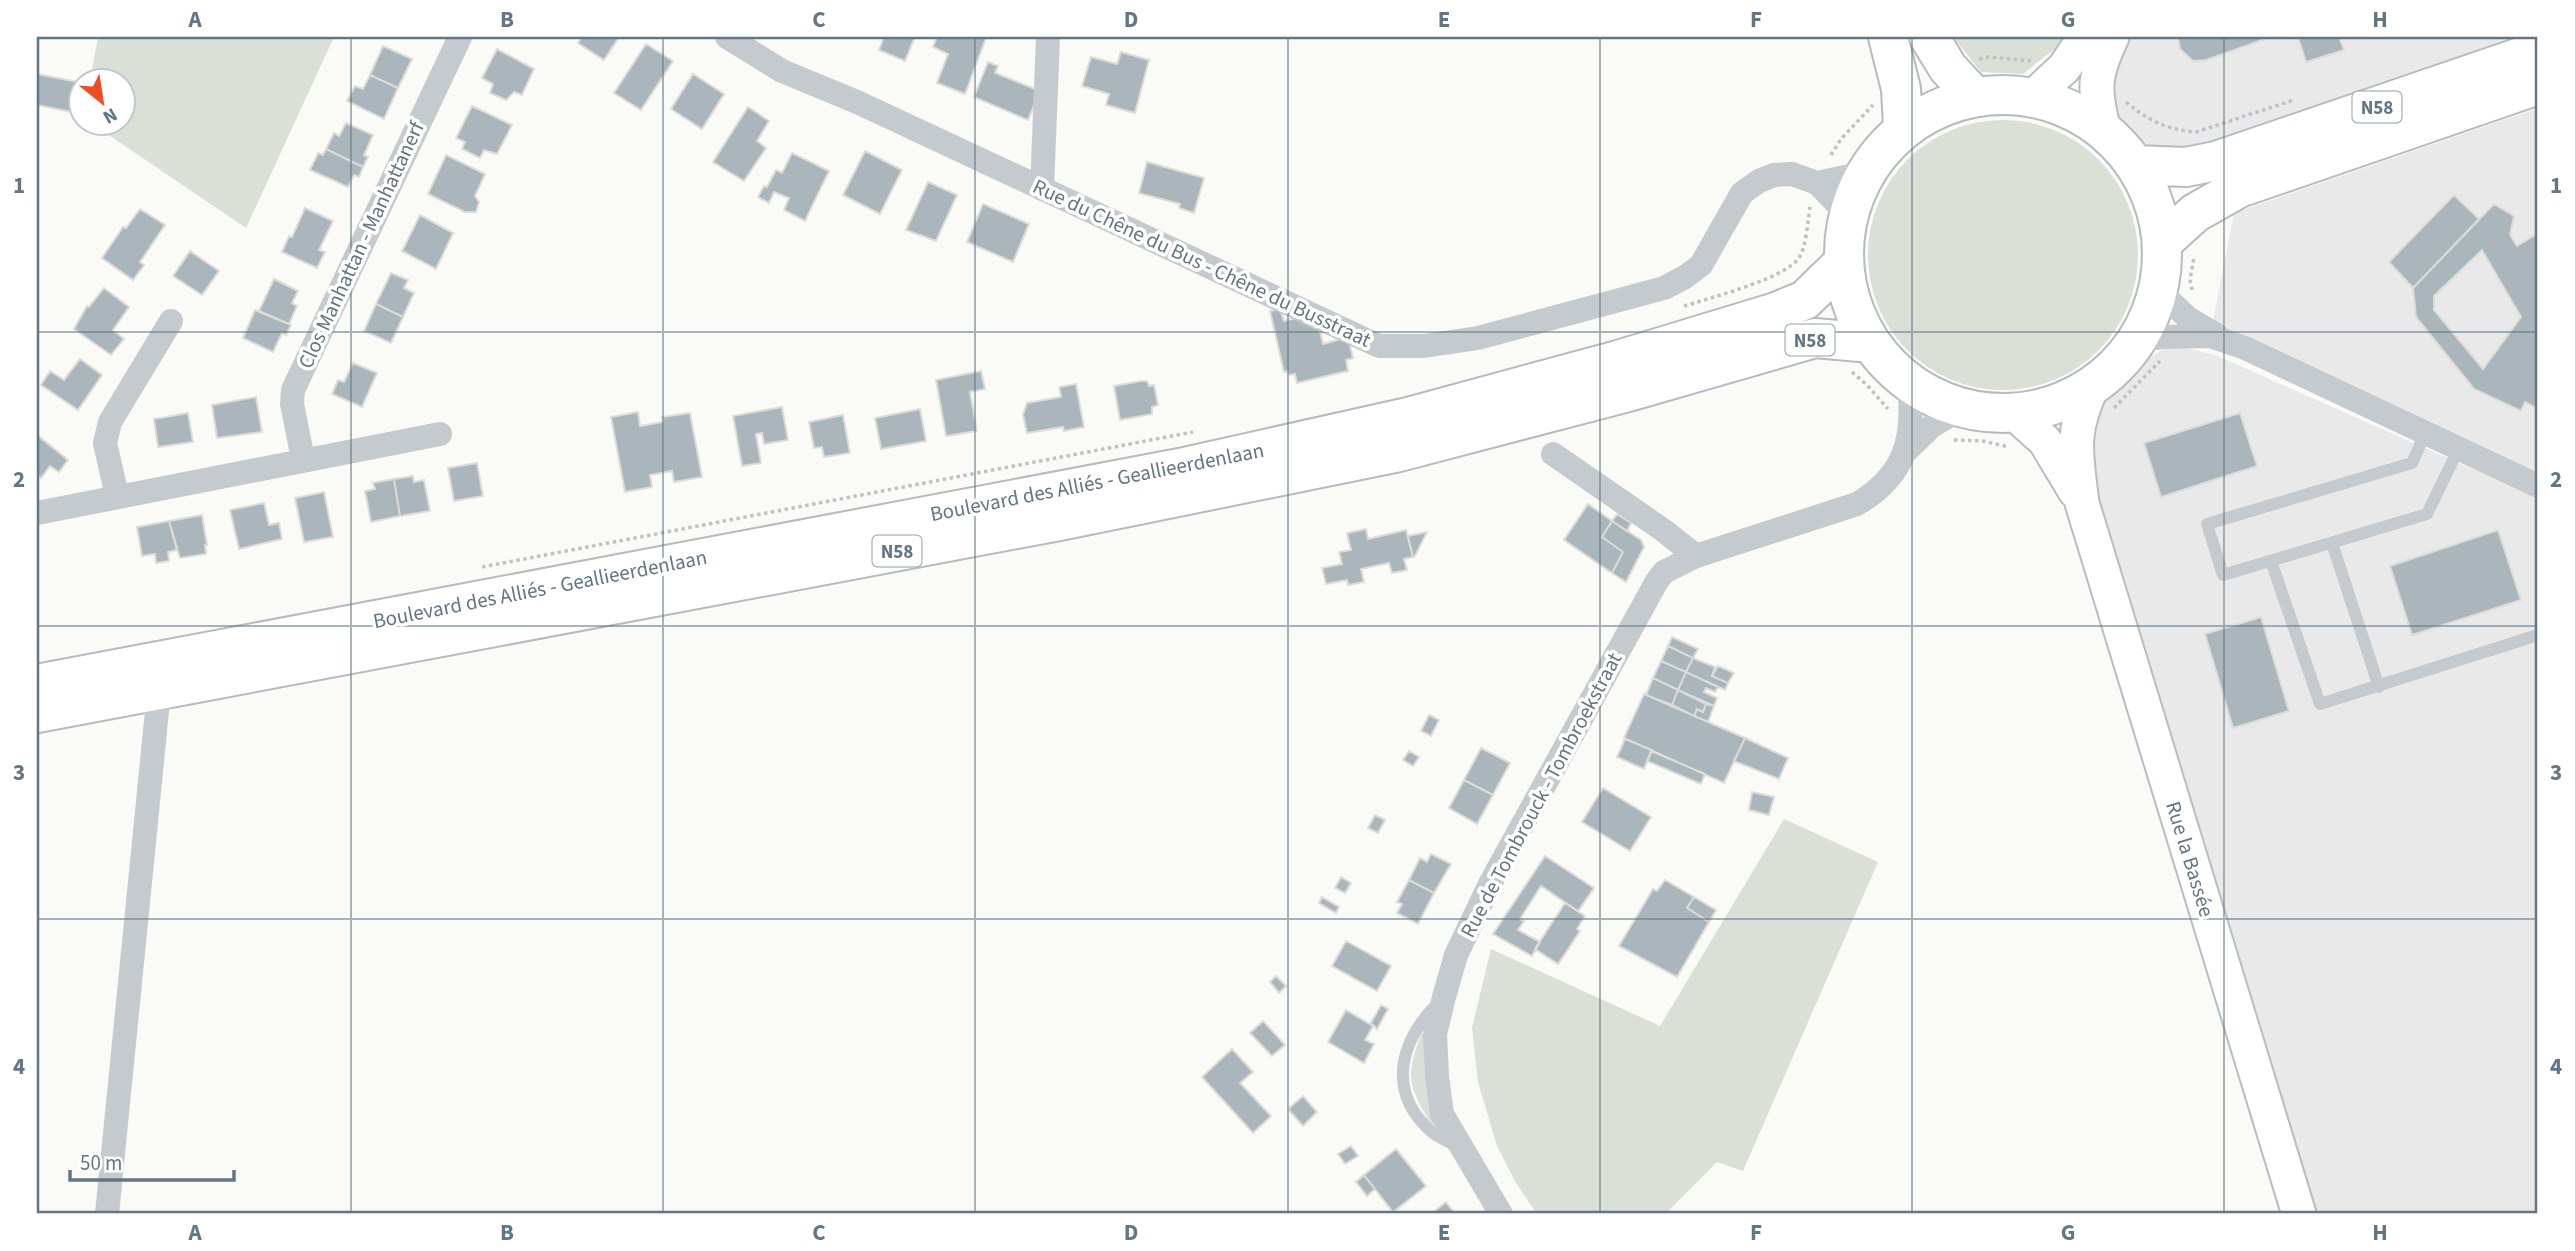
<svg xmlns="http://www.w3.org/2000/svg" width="2575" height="1251" font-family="'Source Sans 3',sans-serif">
	<rect width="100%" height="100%" fill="#fafaf7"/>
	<path fill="#e8e9e8" d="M2132 37H2532L2211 145 2151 147 2128 132 2113 107V80L2126 45Z
		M2538 108V473L2210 336 2234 213Z
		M2179 346 2215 355 2538 498V1214H2311L2084 468 2094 412 2144 361 2165 348Z"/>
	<path fill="#dae0d6" d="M98 37H334L246 228 91 123 122 122V80H90Z
		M1953 37H2132L2126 45 2113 80 2057 47 2023 74 1981 72Z
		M1868 255a135 135 0 1 1 270 0a135 135 0 1 1-270 0Z
		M1784 819 1878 862 1743 1171 1717 1162 1665 1214H1537L1516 1183 1497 1146 1478 1082 1472 1028 1491 949 1660 1026Z
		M1425 1032 1436 1122 1434 1126 1430 1122C1407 1083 1406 1077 1421 1034Z"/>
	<path fill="#abb5bc" stroke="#dcdcd9" stroke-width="2" fill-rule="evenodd" d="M582 37H619L604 60 578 43Z
		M884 37H915L905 61 879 50Z
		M937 37 986 38 965 94 937 83 948 54 933 47Z
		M2178 37H2268V38L2206 60 2193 61 2180 49Z
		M2298 37H2339L2344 50 2306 62Z
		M646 44 673 61 641 110 614 93Z
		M383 46 412 59 398 88 370 75Z
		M497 49 534 69 522 95 514 92 506 100 490 93 493 84 482 78Z
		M1121 52 1149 60 1135 113 1106 105 1109 94 1082 86 1091 57 1117 64Z
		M988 62 998 66 995 73 1040 91 1028 120 974 97Z
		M37 74 78 82 72 112 37 105Z
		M693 74 724 94 702 129 671 109Z
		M370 75 398 88 384 119 347 101 355 86 363 89Z
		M472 106 512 125 497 154 484 150 480 158 462 149 465 142 456 138Z
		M748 107 769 121 757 141 766 148 744 181 713 162Z
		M346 123 373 135 364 155 368 157 363 167 326 149 334 133 339 136Z
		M326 149 363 167 359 177 354 175 348 187 310 170 318 153 323 155Z
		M865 151 902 170 880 214 843 195Z
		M792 153 829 171 805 221 784 210 789 198 774 192 769 203 758 197 764 186 767 187 776 170 782 173Z
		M446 155 485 174 475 196 479 202 476 212H465L428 194Z
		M1147 162 1204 178 1194 213 1179 208 1180 204 1139 193Z
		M928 182 957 195 936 241 906 230Z
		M2454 195 2479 219 2413 288 2389 262Z
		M983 204 1029 224 1013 262 967 242Z
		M2494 204 2514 216 2510 235 2517 246 2535 235 2538 240V405L2536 408 2525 402 2521 411 2474 389 2416 317 2413 288ZM2482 250 2521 317 2483 369 2434 310V296Z
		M305 208 333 221 319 250 325 252 317 268 282 252 289 236 292 237Z
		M140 209 165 225 140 262 144 265 133 280 102 258 123 227 126 228Z
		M420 215 453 233 436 269 402 251Z
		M190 251 219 271 202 295 173 276Z
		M391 273 408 280 404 288 414 293 403 317 376 304Z
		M274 279 298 291 292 303 297 306 289 324 259 311Z
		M104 288 129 307 113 330 124 339 111 355 74 329 87 306 89 307Z
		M376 304 403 317 391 343 364 331Z
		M1280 309 1284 321 1309 315 1317 319 1323 344 1348 337 1353 358 1346 360 1348 371 1297 383 1295 374 1289 375 1287 371 1284 372 1270 311Z
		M255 310 291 325 286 335 282 333 273 352 243 338Z
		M80 359 102 375 78 410 41 385 50 371 64 380Z
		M353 363 377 373 362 407 332 394 338 380 344 382Z
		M981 371 985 389 970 392 977 431 946 436 936 380Z
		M1141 381H1147L1149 386 1154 385 1158 405 1152 407V414L1120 420 1114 386Z
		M1076 384 1084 427 1064 431 1063 427 1027 433 1023 415 1027 403 1061 397 1059 387Z
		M256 397 262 432 217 438 212 405Z
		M782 407 788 440 764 444 762 433 756 434 761 463 742 466 733 416Z
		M920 409 926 441 881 449 875 418Z
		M638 412 640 426 663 422 662 417 690 413 702 477 674 482 672 471 650 475 652 487 625 492 611 417Z
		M188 413 193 442 158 447 154 419Z
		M2240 413 2257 466 2161 497 2144 443Z
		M843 415 850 453 824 457 822 447 814 448 809 422Z
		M37 435 68 460 59 472 50 466 41 478 37 475Z
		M477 463 483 496 454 501 448 468Z
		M413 476 414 482 424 480 430 511 400 516 394 479Z
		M394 479 400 516 371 522 365 491 375 489 373 483Z
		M324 492 333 537 304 542 295 498Z
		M264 503 269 525 279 523 282 539 239 549 230 510Z
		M1588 504 1612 521 1602 537 1623 552 1612 573 1564 540Z
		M1617 514 1631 523 1627 531 1612 521Z
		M202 515 207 545H205L206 554 180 558 169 521Z
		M169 521 177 550 168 552 169 561 156 563 155 554 142 556 137 527Z
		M1612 521 1641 540 1644 547 1626 582 1612 573 1623 552 1602 537Z
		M1366 529 1368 539 1406 530 1413 557 1404 559 1407 570 1392 573 1389 563 1361 569 1364 582 1348 585 1347 580 1326 584 1322 568 1342 564 1339 552 1351 550 1347 533Z
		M2498 530 2521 600 2412 635 2390 566Z
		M1427 532 1415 556 1413 557 1408 536Z
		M2261 617 2289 711 2233 728 2205 634Z
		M1672 637 1698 649 1693 658 1668 646Z
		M1668 646 1693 658 1686 672 1661 661Z
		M1693 658 1715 667 1712 676 1728 683 1725 690 1686 672Z
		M1661 661 1686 672 1678 690 1653 678Z
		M1718 666 1734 673 1728 683 1712 676Z
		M1686 672 1718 687 1715 692 1706 688 1704 692 1717 698 1714 706 1678 690Z
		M1653 678 1678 690 1672 705 1646 695Z
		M1678 690 1706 704 1703 712 1697 709 1694 716 1672 705Z
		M1644 694 1745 738 1724 783 1624 738Z
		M1706 704 1714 706 1708 722 1694 716 1697 709 1703 712Z
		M1429 715 1439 720 1431 736 1421 731Z
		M1745 738 1788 758 1779 779 1734 761Z
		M1625 739 1652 750 1644 769 1617 757Z
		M1481 748 1510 763 1493 795 1464 780Z
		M1409 751 1419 757 1413 766 1403 760Z
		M1651 751 1705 774 1701 784 1647 761Z
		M1464 780 1493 795 1477 824 1449 808Z
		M1603 788 1651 817 1630 851 1582 822Z
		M1752 792 1774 797 1769 815 1749 810Z
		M1375 815 1385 820 1378 833 1368 828Z
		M1431 854 1451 864 1434 893 1409 880 1420 858 1427 862Z
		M1545 856 1594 888 1578 911 1541 886 1520 919 1524 921 1518 930 1540 942 1532 956 1493 934Z
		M1341 877 1351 883 1345 893 1335 888Z
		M1409 880 1434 893 1418 924 1397 913 1402 904 1397 902Z
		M1665 880 1694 897 1687 908 1709 922 1677 977 1619 946 1653 889 1657 891Z
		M1322 897 1339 907 1336 913 1319 903Z
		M1694 897 1716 910 1709 922 1687 908Z
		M1565 903 1585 916 1577 929 1580 931 1558 964 1535 949Z
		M1346 941 1391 966 1377 991 1332 966Z
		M1276 976 1286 986 1279 993 1270 982Z
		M1381 1005 1388 1009 1377 1029 1371 1023Z
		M1346 1010 1373 1026 1365 1040 1374 1044 1364 1063 1328 1042Z
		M1263 1021 1285 1045 1272 1056 1250 1033Z
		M1232 1049 1253 1072 1240 1083 1271 1116 1253 1133 1202 1077Z
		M1303 1096 1317 1112 1303 1126 1288 1109Z
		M1351 1146 1358 1156 1345 1164 1338 1154Z
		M1396 1149 1426 1186 1393 1212 1364 1175Z
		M1364 1175 1375 1189 1367 1196 1356 1182Z
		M1446 1202 1455 1214H1431Z"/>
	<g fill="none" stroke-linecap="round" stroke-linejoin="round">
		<g stroke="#b7bec3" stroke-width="37">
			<path id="secondary" d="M2033 97 2064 68 2085 37
				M2104 130C2093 89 2094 75 2112 37
				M2092 387C2070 434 2076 453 2082 503L2299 1214
				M2015 414 2045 441 2075 491"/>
		</g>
		<g stroke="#b6bbbf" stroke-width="42">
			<path id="highway" d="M1888 37 1901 89 1903 127
				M1929 37 1948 68 1974 96
				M1844 254a159 159 0 1 1 318 0a159 159 0 1 1-318 0Z
				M2135 165 2186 167 2216 161 2538 51
				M2163 242 2195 213 2239 188 2538 85
				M37 684 1180 468 1408 417 1618 360 1776 312 1805 300 1843 263
				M37 713 1059 521 1395 453 1628 392 1815 338 1871 343"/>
		</g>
		<path stroke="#bfc2c5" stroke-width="3.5" stroke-dasharray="3.5 3.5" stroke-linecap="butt" d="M1979 59 1988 57 2034 61
			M2126 102C2147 120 2168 130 2196 132L2294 100
			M1831 155 1841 139 1873 105
			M2192 290 2190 280 2194 257
			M1684 306C1709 298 1789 278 1800 256 1806 246 1808 220 1810 207
			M1852 372 1867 385 1888 409
			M2114 408 2160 361
			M1954 440 1983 441 2009 447
			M482 567 1193 432"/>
		<path stroke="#c5cace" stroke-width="12" d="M2425 434 2412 463 2207 524 2223 575 2427 514 2458 450
			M2332 543 2379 687
			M2271 561 2320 704 2538 635
			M1438 1003C1399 1042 1386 1093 1433 1133 1439 1138 1449 1142 1457 1146"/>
		<path stroke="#c5cace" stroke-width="24" d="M727 37 782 71 857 102 1379 346H1424L1478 338 1664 288 1685 277 1701 265 1742 193 1759 181 1774 175 1792 174 1817 183 1847 214
			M1817 183 1864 173
			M1042 189 1048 37
			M2158 290 2188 318 2218 336
			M2138 340 2161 337 2210 336 2245 348 2538 486
			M1906 451 1932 426 1961 409
			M1553 454 1663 530 1696 556
			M303 459 292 404 293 390 460 37
			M117 496 105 443 110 422 171 321
			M37 513 440 434
			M107 1214 159 691
			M1501 1214 1442 1114 1437 1076 1435 1034 1444 997 1456 955 1491 882 1657 581 1664 572 1696 556 1857 504C1906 475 1915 438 1909 384"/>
		<use href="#secondary" stroke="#fff" stroke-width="33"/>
		<use href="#highway" stroke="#fff" stroke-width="38"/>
	</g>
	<path fill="none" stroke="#627685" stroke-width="2" stroke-opacity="0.55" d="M351 37V1214M663 37V1214M975 37V1214M1288 37V1214M1600 37V1214M1912 37V1214M2224 37V1214M37 332H2538M37 626H2538M37 919H2538"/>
	<g text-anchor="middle" stroke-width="7" stroke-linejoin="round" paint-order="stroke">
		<g fill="#fff" stroke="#919faa" stroke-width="2">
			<rect x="2352.5" y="91.5" width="49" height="31" rx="5"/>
			<rect x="1785.5" y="324.5" width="49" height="31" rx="5"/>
			<rect x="872.5" y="535.5" width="49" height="31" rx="5"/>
		</g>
		<g font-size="19" font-weight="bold" fill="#627685">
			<text x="2377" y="114">N58</text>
			<text x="1810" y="347">N58</text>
			<text x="897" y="558">N58</text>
		</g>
		<g font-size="21" fill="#627685" stroke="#fff">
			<text transform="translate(361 245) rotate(-65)" y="7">Clos Manhattan - Manhattanerf</text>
			<text transform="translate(1202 263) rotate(25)" y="7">Rue du Chêne du Bus - Chêne du Busstraat</text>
			<text transform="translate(1097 482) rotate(-11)" y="7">Boulevard des Alliés - Geallieerdenlaan</text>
			<text transform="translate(540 589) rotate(-11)" y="7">Boulevard des Alliés - Geallieerdenlaan</text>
			<text transform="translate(1541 795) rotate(-62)" y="7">Rue de Tombrouck - Tombroekstraat</text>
			<text transform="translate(2190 859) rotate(73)" y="7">Rue la Bassée</text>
		</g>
	</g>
	<rect width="2575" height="1251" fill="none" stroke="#ffffff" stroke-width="77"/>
	<g transform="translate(102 102) rotate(150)"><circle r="33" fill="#ffffff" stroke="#c0c8ce" stroke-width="2"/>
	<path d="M0-5L12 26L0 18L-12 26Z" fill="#f04c21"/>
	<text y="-10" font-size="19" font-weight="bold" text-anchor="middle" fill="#627685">N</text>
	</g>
	<path d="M70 1170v10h164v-10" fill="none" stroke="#627685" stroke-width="3.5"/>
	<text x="80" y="1170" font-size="21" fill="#627685" stroke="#ffffff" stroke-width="5" paint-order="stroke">50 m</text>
	<rect x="38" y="38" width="2498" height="1174" fill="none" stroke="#627685" stroke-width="2.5"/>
	<g font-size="23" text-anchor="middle" font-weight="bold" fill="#627685">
		<text x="195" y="27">A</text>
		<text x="507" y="27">B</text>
		<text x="819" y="27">C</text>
		<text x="1131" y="27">D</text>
		<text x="1444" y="27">E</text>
		<text x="1756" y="27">F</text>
		<text x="2068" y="27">G</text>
		<text x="2380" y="27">H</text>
		<text x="19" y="193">1</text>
		<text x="2556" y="193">1</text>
		<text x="19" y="487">2</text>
		<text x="2556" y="487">2</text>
		<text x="19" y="780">3</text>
		<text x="2556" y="780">3</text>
		<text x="19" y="1074">4</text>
		<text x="2556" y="1074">4</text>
		<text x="195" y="1240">A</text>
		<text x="507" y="1240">B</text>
		<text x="819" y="1240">C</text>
		<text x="1131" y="1240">D</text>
		<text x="1444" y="1240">E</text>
		<text x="1756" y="1240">F</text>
		<text x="2068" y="1240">G</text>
		<text x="2380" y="1240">H</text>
	</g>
</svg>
